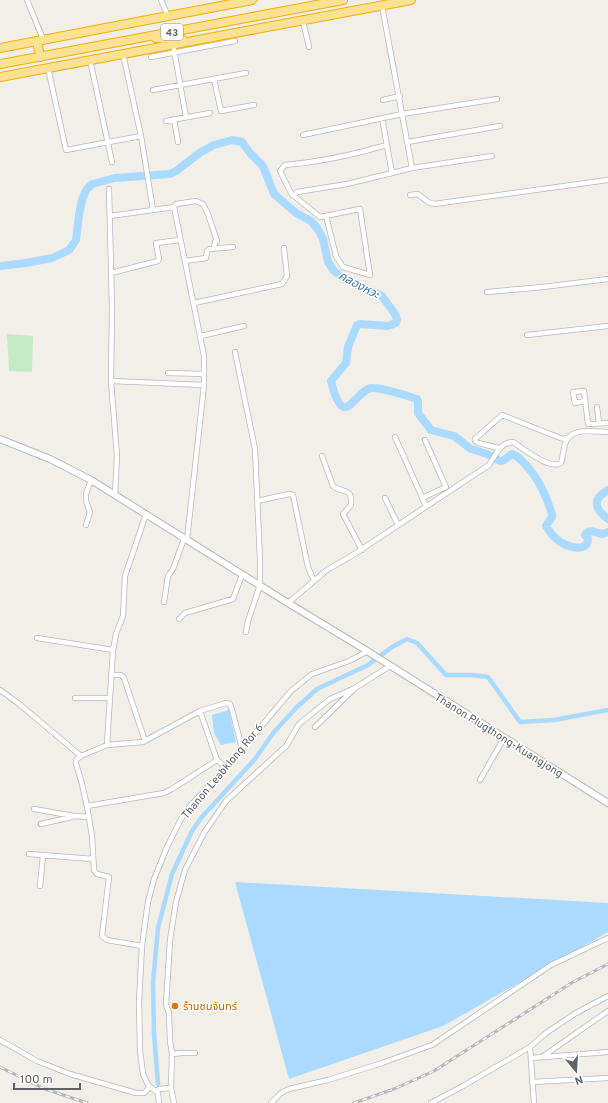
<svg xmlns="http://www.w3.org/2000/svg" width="608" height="1103" font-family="Overpass,'Noto Sans Thai',sans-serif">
	<rect width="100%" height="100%" fill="#f1efe8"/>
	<path fill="#c5e8c5" d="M7 334 33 336 32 372 9 371Z"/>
	<path fill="#aadaff" d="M229 710 236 742 221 745 214 733 212 715Z
		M235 882 608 903V932L443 1026 289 1079Z"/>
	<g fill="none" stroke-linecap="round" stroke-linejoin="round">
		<path stroke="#aadaff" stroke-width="4.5" d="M158 1084 154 1033 153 982 158 928 172 874 192 831 201 818 255 759 274 732 296 708 317 689 368 665 392 647 407 639 417 643 446 675H472L488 677 520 722 554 720 608 710"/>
		<path stroke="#aadaff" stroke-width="8" d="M0 266 26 263 52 258 69 250 76 240 79 215 82 200 86 190 92 184 115 178 170 174 176 171 201 152 214 145 232 140 242 142 250 153 263 166 274 194 296 213 311 221 318 229 323 239 328 262 334 271 344 279 382 296 395 314 397 319 396 323 388 326 360 324 357 325 348 347 346 363 331 381C344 433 353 392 371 388 379 387 408 396 417 399L418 401V413L431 430 454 436 471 449 487 454 500 461 504 460 512 454C517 455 520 459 524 463 539 479 545 493 552 514V517L546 526C549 531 553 537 559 541 566 546 587 554 588 539L585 535C590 528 596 533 602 534L608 532
			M608 490C592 499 594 509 608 519"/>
		<g stroke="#b5b8bc" stroke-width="6">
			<path id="street" d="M27 0 43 39
				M161 0 168 16
				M382 6 402 114 497 99
				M303 21 309 47
				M174 50 186 117
				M123 54 141 136 153 210 174 207 204 356V385L187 540
				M151 57 235 41
				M90 60 112 162
				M48 68 66 150 141 136
				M214 79 221 111 254 105
				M153 90 246 73
				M383 100 400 96
				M382 118 392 173 412 168 492 156
				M174 119 178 142
				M166 121 210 113
				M303 135 402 114 412 168
				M407 142 500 126
				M109 189 112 307 111 381 117 456 115 495
				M410 195 418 194 428 202 434 204 608 180
				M294 196 292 195 280 171 285 165C320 162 353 155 387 145
				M174 207 176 204 196 201 203 204 208 214 217 241 215 242 214 248
				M110 216 153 210
				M326 216 336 256 343 267 370 275 360 209 320 217 294 196 297 192 347 184 392 173
				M185 261 206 258 207 251 209 249 233 247
				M111 273 158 261 159 259 156 243 180 240
				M487 292 543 287 608 279
				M194 303 282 284 287 276 284 248
				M527 335 608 326
				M201 336 244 326
				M235 352 255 449 260 560V585L248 621 246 632
				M168 373 204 374
				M111 381 204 385
				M585 401 575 403 573 392 584 391 588 424 608 423
				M597 407 599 423
				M395 437 426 506
				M499 448 478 443 475 441V439L502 415 563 439 568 438
				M322 456 333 486C342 494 353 486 351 505L343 514 362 550
				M385 498 398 525
				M422 498 446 487 425 440
				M257 501 289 494 293 495 308 567 314 581
				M86 525 90 512 86 501V494L91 480
				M164 602 168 576 173 569 184 539
				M288 603 327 570 353 555 489 465C496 455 499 443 513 442 524 449 549 470 561 463 563 457 563 451 565 444 570 426 594 432 608 432
				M179 619 185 613 233 599 242 575
				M37 638 113 650
				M111 675H121L124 678 145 741
				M0 690 18 703 81 756
				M75 698H109
				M200 711 217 760
				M315 727 355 688 390 666
				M107 745 113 650 116 634 123 616 125 576 146 514
				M480 780 504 738
				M87 806 164 793 172 789 217 760 226 768
				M34 809 74 816 89 817
				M41 824 72 817
				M29 854 93 859
				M40 886 43 855
				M142 946 107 940 102 936 109 877 97 874 94 870 92 836 87 806 81 780 76 764V760L81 756 107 745 143 742 200 711 226 703 230 704 232 710 242 748
				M0 1040 37 1061 70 1074 136 1093H144L150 1087
				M530 1047 534 1103
				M172 1054 182 1053H195
				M542 1057 608 1011
				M531 1058 608 1052
				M532 1082 608 1078
				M156 1091 159 1089 171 1088
				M159 1103 158 1093 148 1085 143 1074 140 1050 139 1002 142 946 148 902 154 879 167 847 181 819 191 805 226 768 291 691 312 674 349 661 368 651
				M174 1103 171 1088 172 1054 170 1041 169 1013 166 1005 170 940 176 902 185 870 204 833 226 801 286 746 299 724 330 699 355 688
				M271 1103 281 1093 289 1089 328 1080 382 1063 432 1045 551 965 608 938
				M431 1103 463 1086 530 1047 546 1033 576 1013 608 996"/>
		</g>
		<g stroke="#b6babf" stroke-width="8">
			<path id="secondary" d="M0 439 50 459 91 480 288 603 364 649 608 803"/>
		</g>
		<g stroke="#f9ab00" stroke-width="10">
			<path id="highway" d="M156 38 182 39
				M37 41 40 57
				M0 48 252 0
				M0 64 343 0
				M0 77 411 0"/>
		</g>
		<use href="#street" stroke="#fff" stroke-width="4.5"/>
		<use href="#secondary" stroke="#fff" stroke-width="6"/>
		<use href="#highway" stroke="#fde293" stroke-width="8"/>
		<g stroke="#b6b7b8" stroke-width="3">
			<path id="rail" d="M0 1067 45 1089 87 1103
				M354 1103 394 1089 434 1071 573 982 608 964"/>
		</g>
		<use href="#rail" stroke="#fff" stroke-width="1.5" stroke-dasharray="4.5" stroke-linecap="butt"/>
	</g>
	<circle fill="#e8710a" stroke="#fff" stroke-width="1.5" cx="175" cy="1006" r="4"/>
	<g text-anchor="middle" stroke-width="3" stroke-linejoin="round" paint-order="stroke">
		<rect fill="#fff" stroke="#8f9295" stroke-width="1" x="161" y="24" width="22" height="16" rx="3"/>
		<g font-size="10" font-weight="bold" fill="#5f6368">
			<text x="172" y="36">43</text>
		</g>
		<g font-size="11" fill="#5f6368" stroke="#fff">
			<text transform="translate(499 735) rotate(32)" y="4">Thanon Plugthong-Kuangjong</text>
			<text transform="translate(222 771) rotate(-50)" y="4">Thanon Leabklong Ror 6</text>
		</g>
		<g font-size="11" fill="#c56008" stroke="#fff" text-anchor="start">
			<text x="183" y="1010">ร้านชมจันทร์</text>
		</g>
		<g font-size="12" font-style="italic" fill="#4174aa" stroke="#fff">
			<text transform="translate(359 285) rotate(28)" y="4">คลองหวะ</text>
		</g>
	</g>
	<g transform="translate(576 1071) rotate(162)" stroke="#ffffff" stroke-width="3" paint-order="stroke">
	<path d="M0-3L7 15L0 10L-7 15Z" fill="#5f6368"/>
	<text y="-6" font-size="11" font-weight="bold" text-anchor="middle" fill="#5f6368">N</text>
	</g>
	<path d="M14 1083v6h66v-6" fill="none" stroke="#5f6368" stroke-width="2"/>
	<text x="20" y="1083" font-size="12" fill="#5f6368" stroke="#ffffff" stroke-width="3" paint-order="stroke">100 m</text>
</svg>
